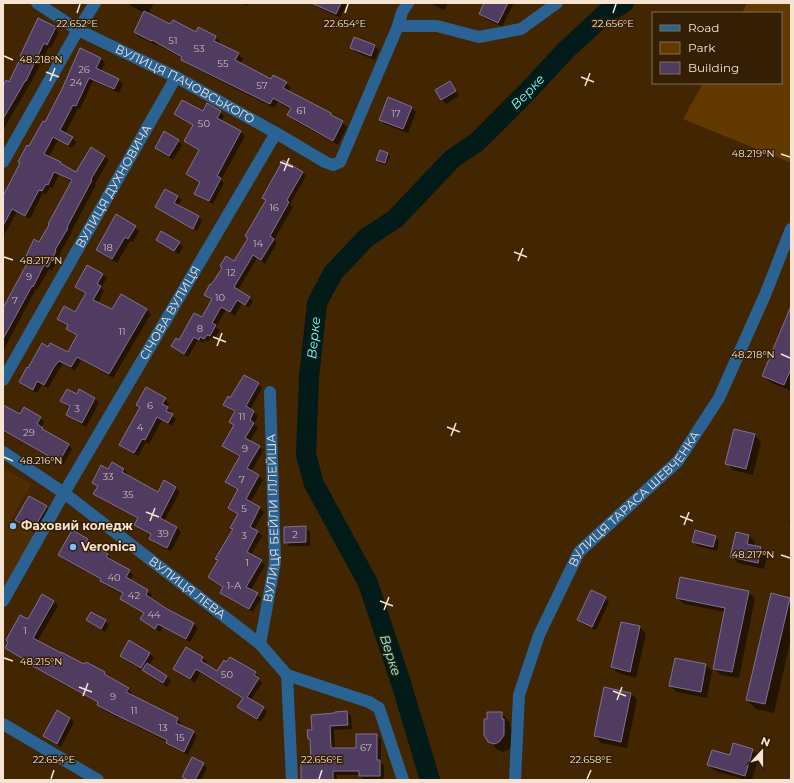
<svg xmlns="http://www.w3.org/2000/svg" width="794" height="783" font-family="Montserrat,sans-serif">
	<rect width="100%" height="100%" fill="#422601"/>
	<path fill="#4e2d00" d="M3 468 32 484 11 519 36 533 3 592Z"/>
	<path fill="#623a00" d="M747 3H791V163L683 119 703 83H781V13H742Z"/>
	<path fill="#0007" d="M128 3H154L148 14 171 25 196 34 215 37 220 42 219 44 238 54 243 59 240 64 271 80 286 83 291 88 288 92 331 114 336 119 342 122 347 127 338 145 293 120 289 115 291 110 278 102 274 108 187 64 183 59 157 44 156 45 139 37 135 32 144 13 131 6Z
		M241 3H248L247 6Z
		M312 3H347L340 18 315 6Z
		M432 3H448L444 10 434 5Z
		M485 3H514L502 27 484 18 480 14Z
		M55 28 59 32 51 48 49 47 30 84 3 130V88L9 83Z
		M375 46 379 50 375 60 355 52 351 48Z
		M81 50 101 59 105 63 101 72 119 80 123 84 119 93 93 81 80 109 78 108 65 134 72 138 76 142 72 148 58 140 49 157 77 173 105 156 109 160 95 184 96 185 71 232H72L59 255 60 256 52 271 49 269 37 290 36 289 3 351V310L31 259 27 255 40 244 72 182 59 175 52 188 50 187 46 195 43 193 30 219 17 212 3 237V195H4L29 148 46 124Z
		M449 83 454 87 459 96 446 104 442 100 436 91Z
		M389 99 412 108 416 112 408 133 384 124 380 119Z
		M220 112 224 116 221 122 241 132 245 136 221 180 224 183 213 204 199 197 195 193 201 183 191 178 187 174 199 151 189 145 185 141 194 126 179 118 175 114Z
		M178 141 182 145 173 160 160 152 156 148Z
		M380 151 388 154 390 156 386 165 379 162 377 160Z
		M302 172 306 176 290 204 293 207 274 240 277 243 265 264 257 258 238 290 249 297 253 301 249 308 242 303 235 316 226 310 216 327 220 330 214 340 211 338 208 342 205 340 203 343 198 340 188 357 176 350 172 346 179 342 202 319 212 300 205 295 234 262 248 238 267 201 263 198Z
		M177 196 181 200 178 206 199 217 202 221 197 231 160 210 156 207Z
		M135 227 139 231 133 242 130 241 117 263 101 254 97 250Z
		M157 240 179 243 183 247 179 254 161 244Z
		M88 266 103 274 107 278 101 288 104 291 98 303 113 311 121 295 147 310 151 314 113 378 81 360 75 371 63 364 58 371 48 388 42 385 37 393 24 386 20 382 29 369 49 348 68 354 78 336 71 333 67 329 68 326 62 323 58 319 76 314 86 294 80 291 76 287Z
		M791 324V391L770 382 763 376Z
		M258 384 262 388 250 410 254 412 258 416 254 424 258 428 250 441 259 447 263 451 251 472 258 476 263 480 250 503 260 508 264 512 254 530 258 532 262 536 251 555 261 561 265 565 251 590 257 594 261 598 253 612 225 597 221 593 224 588 213 581 209 577 218 561 217 559 234 530 231 528 238 515 233 512 229 508 238 490 231 486 227 482 241 458 228 450 224 446 235 427 230 422 236 413 229 409 225 405 231 399Z
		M80 390 95 398 99 403 86 427 71 418 67 414 70 408 65 405 61 401 77 395Z
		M165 399 169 403 167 408 172 412 171 415 176 419 172 426 162 420 149 444 146 442 138 456 125 449 120 445 140 408 137 405Z
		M3 412 40 418 44 422 41 428 46 432 68 445 72 449 63 465 3 431Z
		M755 435 761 442 753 475 733 470 727 463Z
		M124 469 128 474 127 476 158 493 165 482 176 488 180 492 164 521 177 528 181 532 171 551 154 543 150 539 152 535 140 529 136 524 138 519 99 498 94 494 98 487 93 482 108 471Z
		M30 497 47 507 53 513 40 536 23 526 16 520Z
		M791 514V526L789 523Z
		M305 527 310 532V546H289L285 542Z
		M72 531 88 540 92 544 91 546 107 555 111 559V561L129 571 133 575 130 581 148 591 152 595 150 599 167 609 194 624 198 628 190 642 163 627 160 632 146 623 141 619 144 614 126 603 121 599 124 595 105 585 101 580 63 559 59 555Z
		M749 535 755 542 754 547 761 548 767 555 764 569 738 563 732 557Z
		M715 537 719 541 717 551 697 546 693 541Z
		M748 592 755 598 739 678 721 675 714 668 725 612 684 604 677 598Z
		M605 598 609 602 596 630 582 624 578 620Z
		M789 599 791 600V638L774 713 756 709 747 700Z
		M54 601 58 606 37 642 85 666 104 673 109 677 128 689 132 693 131 695 177 719 181 723 180 726 193 732 197 736 188 755 171 747 167 743V742L119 717 118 718 102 709 98 705 99 703 35 668 31 664 10 652 6 648 28 620Z
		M87 620 105 621 109 625 105 632 91 624Z
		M622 623 640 627 646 634 636 678 618 673 612 667Z
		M150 654 154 658 149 665 167 677 171 681 167 687 148 674 145 672 125 660 121 656Z
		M203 658 207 662 205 665 218 672 255 673 259 677 258 679 262 683 251 700 263 707 267 712 261 722 243 711 239 707 244 699 200 673 195 683 178 673 174 669Z
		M706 665 712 671 707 698 677 692 670 686Z
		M631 693 637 700 627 748 601 743 595 736Z
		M57 712 70 718 74 722 61 747 48 740 44 736Z
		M347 712 351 716 352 729 334 730 335 749 357 748 376 735 381 739V762L384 765V780H364L360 776V775H337V780H302L312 762 311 741 309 739 313 731Z
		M501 713 510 722V726L513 729V744L508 750 503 752 498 750 489 741Z
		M752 750 759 756 752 780H747L715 771 708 764 731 756Z
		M203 764 207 768 202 778 205 780H186L183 777Z"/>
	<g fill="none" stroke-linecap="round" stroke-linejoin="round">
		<path stroke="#021b19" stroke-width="20" id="s1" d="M430 780 401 683 368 583 314 484 306 455 309 377 317 303 333 273 366 238 395 219 452 159 477 142 528 91 566 50 605 14 624 3"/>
	</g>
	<path fill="#4f3c60" stroke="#836f97" d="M311 3H341L336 14Z
		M484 3H508L498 23 479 14Z
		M144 11 170 24 173 20 196 32 198 27 216 36 214 41 239 53 235 60 271 79 273 75 287 82 283 88 331 113V115L343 121 333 141 287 115 291 108 273 98 270 104 181 60 182 57 152 40 151 41 134 32Z
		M38 18 56 27 47 45 44 43 26 81H25L3 119V86L6 80 9 82 21 57 20 56Z
		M354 37 375 45 371 56 350 48Z
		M80 48 101 58 96 68 119 79 114 89 89 78 76 106 73 105 60 130 73 137 68 145 53 137 44 154 61 162 60 163 76 172 91 147 105 156 91 179 92 180 67 227 68 228 55 250 56 251 48 267 44 265 33 287 32 286 3 339V308L30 258 26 256 34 239 39 242 49 225 48 224 72 180 54 172 48 185 46 184 42 191 39 190 25 216 12 209 3 226V196L20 163 18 162 27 145 29 146 43 121 45 122 62 89Z
		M450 81 456 91 441 100 435 90Z
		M388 97 412 107 403 129 379 120Z
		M182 100 203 111 207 103 221 111 217 118 241 131 217 176 221 178 209 201 194 194 200 182 186 174 199 150 184 141 193 125 174 114Z
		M164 131 179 140 169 156 155 148Z
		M380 150 388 153 385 163 376 160Z
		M283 160 303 172 287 200 289 202 270 236 274 239 261 260 253 255 234 287 250 297 245 305 237 300 230 312 221 307 212 323 216 325 210 336 207 335 204 339 200 337 199 340 194 337 184 354 171 346 176 338 179 340 194 313 202 317 212 299 204 295 210 284 211 285 222 268 220 266 226 256 234 261 248 238 245 236 266 200 262 198Z
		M165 189 178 196 174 203 199 216 193 229 155 207Z
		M116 214 136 226 128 239 125 237 112 259 96 250Z
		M161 231 180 242 174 251 156 240Z
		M87 265 103 274 97 284 101 286 93 300 112 309 121 294 147 309 109 374 77 357 71 367 59 361 54 367 44 385 37 381 33 390 19 382 27 367 28 368 42 343 48 347 50 343 68 352 77 335 66 329 68 325 57 319 64 306 75 312 86 293 75 287Z
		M791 306V369L784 385 762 376Z
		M244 375 259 383 246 406 254 411 250 420 254 423 245 438 260 446 247 468 259 475 246 499 260 507 250 527 258 531 247 552 262 560 246 587 258 593 249 609 220 593 223 587 208 577 218 560 215 559 233 529 230 528 238 514 228 508 238 489 225 482 240 456 222 446 234 425 229 422 235 411 223 405 228 396 230 398Z
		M146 387 166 398 162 404 168 407 166 411 173 414 168 423 157 417 145 440 142 439 134 453 119 445 140 407 136 405Z
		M67 389 77 394 79 389 95 398 82 423 66 415 70 406 60 401Z
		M3 405 20 414 24 407 41 417 37 424 43 428 42 429 69 444 59 462 3 430Z
		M734 429 755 434 746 469 725 464Z
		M112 462 124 469 122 472 158 492 164 480 176 487 160 518 177 527 167 548 149 539 151 534 134 525 138 518 93 494 98 486 92 483 101 465 108 469Z
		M29 496 47 506 33 530 15 520Z
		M306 526V542L284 543V527Z
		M72 530 88 539 86 542 108 554 106 557 130 570 126 577 148 590 146 595 167 609 194 623 186 639 158 624 155 629 140 619 144 613 120 599 123 593 100 581 101 579 58 555Z
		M695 530 716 536 713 547 692 542Z
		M736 532 749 535 747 544 761 547 758 563 730 557Z
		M680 577 749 591 732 672 713 669 725 608 676 598Z
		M591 590 606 597 592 627 577 620Z
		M771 593 790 598 765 704 746 700Z
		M42 594 54 601 33 638 61 653V652L84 664 86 662 105 672 104 674 129 688 126 692 178 718 176 723 194 731 184 752 166 743 167 740 139 726 114 714 97 705 98 702 29 664 30 663 5 648 8 642 6 640 20 615 28 619Z
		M91 612 106 620 101 629 86 620Z
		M621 622 640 626 630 672 611 667Z
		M129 640 150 653 141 668 120 656Z
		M186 647 203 657 201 661 217 671 224 660 226 662 230 657 256 672 254 675 259 678 247 697 264 707 257 719 237 707 243 698 196 669 190 679 173 669Z
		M675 658 706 664 701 692 669 686Z
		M147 663 167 676 163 683 142 670Z
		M604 687 631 693 621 742 594 736Z
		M57 710 70 718 57 744 43 736Z
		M347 711 348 725 330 726 331 748H356V734H377V760H380V776H359V771H333V780H301V761H311L310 739H308L307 730H312L311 715 335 713V712Z
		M487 712H502V719H504V735L500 741 497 743 494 744 488 742 484 735V719H487Z
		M733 743 753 749 745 776 707 765 712 750 730 755Z
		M192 757 204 763 195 780H187L182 777Z"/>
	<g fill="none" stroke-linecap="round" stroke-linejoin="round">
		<g stroke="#296293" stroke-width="12">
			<path id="s2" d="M37 3 78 30 176 77 276 133 325 162 333 165 340 162 398 26H437L479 37 521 29 557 3"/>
			<path d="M398 26 402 12 408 3"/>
			<path d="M3 162 78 30 95 3"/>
			<path id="s3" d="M3 380 176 77"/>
			<path id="s4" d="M3 452 64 493 260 644 287 675"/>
			<path id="s5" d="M3 601 64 493 276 133"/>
			<path id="s6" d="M260 644 275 562 270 392"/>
			<path d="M3 724 98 780"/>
			<path d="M292 780 287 675 369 702 379 708 403 780"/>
			<path id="s7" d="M515 780 519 695 539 635 579 552 678 461 719 398 765 295 791 229"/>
		</g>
	</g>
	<path fill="none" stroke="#f6e3d1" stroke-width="1.5" d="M77 13 80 4M345 13 348 4M613 13 616 4M4 56 13 60M46 72 59 77M581 77 594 82M50 81 55 68M585 86 590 73M781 154 790 157M280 162 293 167M284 171 289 158M514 252 527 257M4 257 13 260M518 261 523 248M213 337 226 342M217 346 222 333M781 354 790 358M447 427 460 432M451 436 456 423M4 457 13 461M146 512 159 517M680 516 693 521M150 521 155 508M684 525 689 512M781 555 790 558M380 601 393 606M384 610 389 597M4 658 13 661M79 687 92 692M613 691 626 696M83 696 88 683M617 700 622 687M51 779 54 770M319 779 322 770M587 779 591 770"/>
	<g fill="#7ebdf9" stroke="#341e04" stroke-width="1.5">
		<circle cx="13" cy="526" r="4"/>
		<circle cx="73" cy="547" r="4"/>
	</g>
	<g text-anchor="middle" stroke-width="3" stroke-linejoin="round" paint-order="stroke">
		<g font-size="10" fill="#ccb9b5">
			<text x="173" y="44">51</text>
			<text x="199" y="52">53</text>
			<text x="223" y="67">55</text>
			<text x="84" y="73">26</text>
			<text x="76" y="86">24</text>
			<text x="262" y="89">57</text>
			<text x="301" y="114">61</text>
			<text x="396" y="117">17</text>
			<text x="204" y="127">50</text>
			<text x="274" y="211">16</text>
			<text x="258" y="247">14</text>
			<text x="108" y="251">18</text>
			<text x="231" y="276">12</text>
			<text x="29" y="280">9</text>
			<text x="220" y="301">10</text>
			<text x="15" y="304">7</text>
			<text x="200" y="332">8</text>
			<text x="122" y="335">11</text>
			<text x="150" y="409">6</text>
			<text x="77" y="412">3</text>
			<text x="242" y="420">11</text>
			<text x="140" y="431">4</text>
			<text x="29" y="436">29</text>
			<text x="245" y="452">9</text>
			<text x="108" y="480">33</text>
			<text x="242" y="483">7</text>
			<text x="128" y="498">35</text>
			<text x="244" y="512">5</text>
			<text x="163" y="537">39</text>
			<text x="295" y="538">2</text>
			<text x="244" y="539">3</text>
			<text x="247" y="566">1</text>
			<text x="114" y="581">40</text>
			<text x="234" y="589">1-А</text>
			<text x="134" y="599">42</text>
			<text x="154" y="618">44</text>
			<text x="25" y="634">1</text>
			<text x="227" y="678">50</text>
			<text x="113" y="700">9</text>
			<text x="134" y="714">11</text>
			<text x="163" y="731">13</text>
			<text x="180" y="741">15</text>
			<text x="366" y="751">67</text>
		</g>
		<g font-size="12" fill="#f6e3d1" stroke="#341e04">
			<text dy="4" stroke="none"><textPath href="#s2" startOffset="169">ВУЛИЦЯ ПАЧОВСЬКОГО</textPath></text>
			<text dy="4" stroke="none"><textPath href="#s3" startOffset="223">ВУЛИЦЯ ДУХНОВИЧА</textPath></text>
			<text dy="4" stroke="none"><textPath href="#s5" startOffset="333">СІЧОВА ВУЛИЦЯ</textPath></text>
			<text dy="4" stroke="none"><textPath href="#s7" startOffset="317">ВУЛИЦЯ ТАРАСА ШЕВЧЕНКА</textPath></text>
			<text dy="4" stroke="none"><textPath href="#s6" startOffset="127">ВУЛИЦЯ БЕЙЛИ ІЛЛЕЙША</textPath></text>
			<text dy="4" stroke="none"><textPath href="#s4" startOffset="229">ВУЛИЦЯ ЛЕВА</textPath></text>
		</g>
		<g font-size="12" font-weight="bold" fill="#f6e3d1" stroke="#341e04" text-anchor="start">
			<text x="21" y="530">Фаховий коледж</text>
			<text x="81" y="551">Veronica</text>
		</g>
		<g font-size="13" font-style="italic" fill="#7dfbf1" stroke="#341e04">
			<text dy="5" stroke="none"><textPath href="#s1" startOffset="803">Верке</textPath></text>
			<text dy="5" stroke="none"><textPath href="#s1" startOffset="467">Верке</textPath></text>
			<text transform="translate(391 655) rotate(72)" y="5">Верке</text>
		</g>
	</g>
	<g font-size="10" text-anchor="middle" fill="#f6e3d1" stroke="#341e04" stroke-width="3" stroke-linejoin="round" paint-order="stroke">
		<text x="77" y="27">22.652°E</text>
		<text x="345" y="27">22.654°E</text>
		<text x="613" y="27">22.656°E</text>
		<text x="41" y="63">48.218°N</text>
		<text x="753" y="157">48.219°N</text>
		<text x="41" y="264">48.217°N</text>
		<text x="753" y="358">48.218°N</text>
		<text x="41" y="464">48.216°N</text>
		<text x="753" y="558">48.217°N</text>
		<text x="41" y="665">48.215°N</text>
		<text x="54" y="763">22.654°E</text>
		<text x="322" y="763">22.656°E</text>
		<text x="591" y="763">22.658°E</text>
	</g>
	<rect width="794" height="783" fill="none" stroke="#f6e3d1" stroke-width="8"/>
	<rect x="652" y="12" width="130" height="72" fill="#341e04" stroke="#826d56"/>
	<rect x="660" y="25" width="20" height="6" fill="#296293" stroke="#826d56"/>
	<text x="688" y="32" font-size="12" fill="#f6e3d1">Road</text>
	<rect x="660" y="42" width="20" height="12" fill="#623a00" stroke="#826d56"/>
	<text x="688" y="52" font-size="12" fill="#f6e3d1">Park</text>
	<rect x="660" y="62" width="20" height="12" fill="#4f3c60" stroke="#826d56"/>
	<text x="688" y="72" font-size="12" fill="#f6e3d1">Building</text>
	<g transform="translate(762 751) rotate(21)" stroke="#341e04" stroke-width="3" paint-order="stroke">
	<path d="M0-3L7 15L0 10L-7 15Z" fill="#f6e3d1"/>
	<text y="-6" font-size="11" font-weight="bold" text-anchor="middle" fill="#f6e3d1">N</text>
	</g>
</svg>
